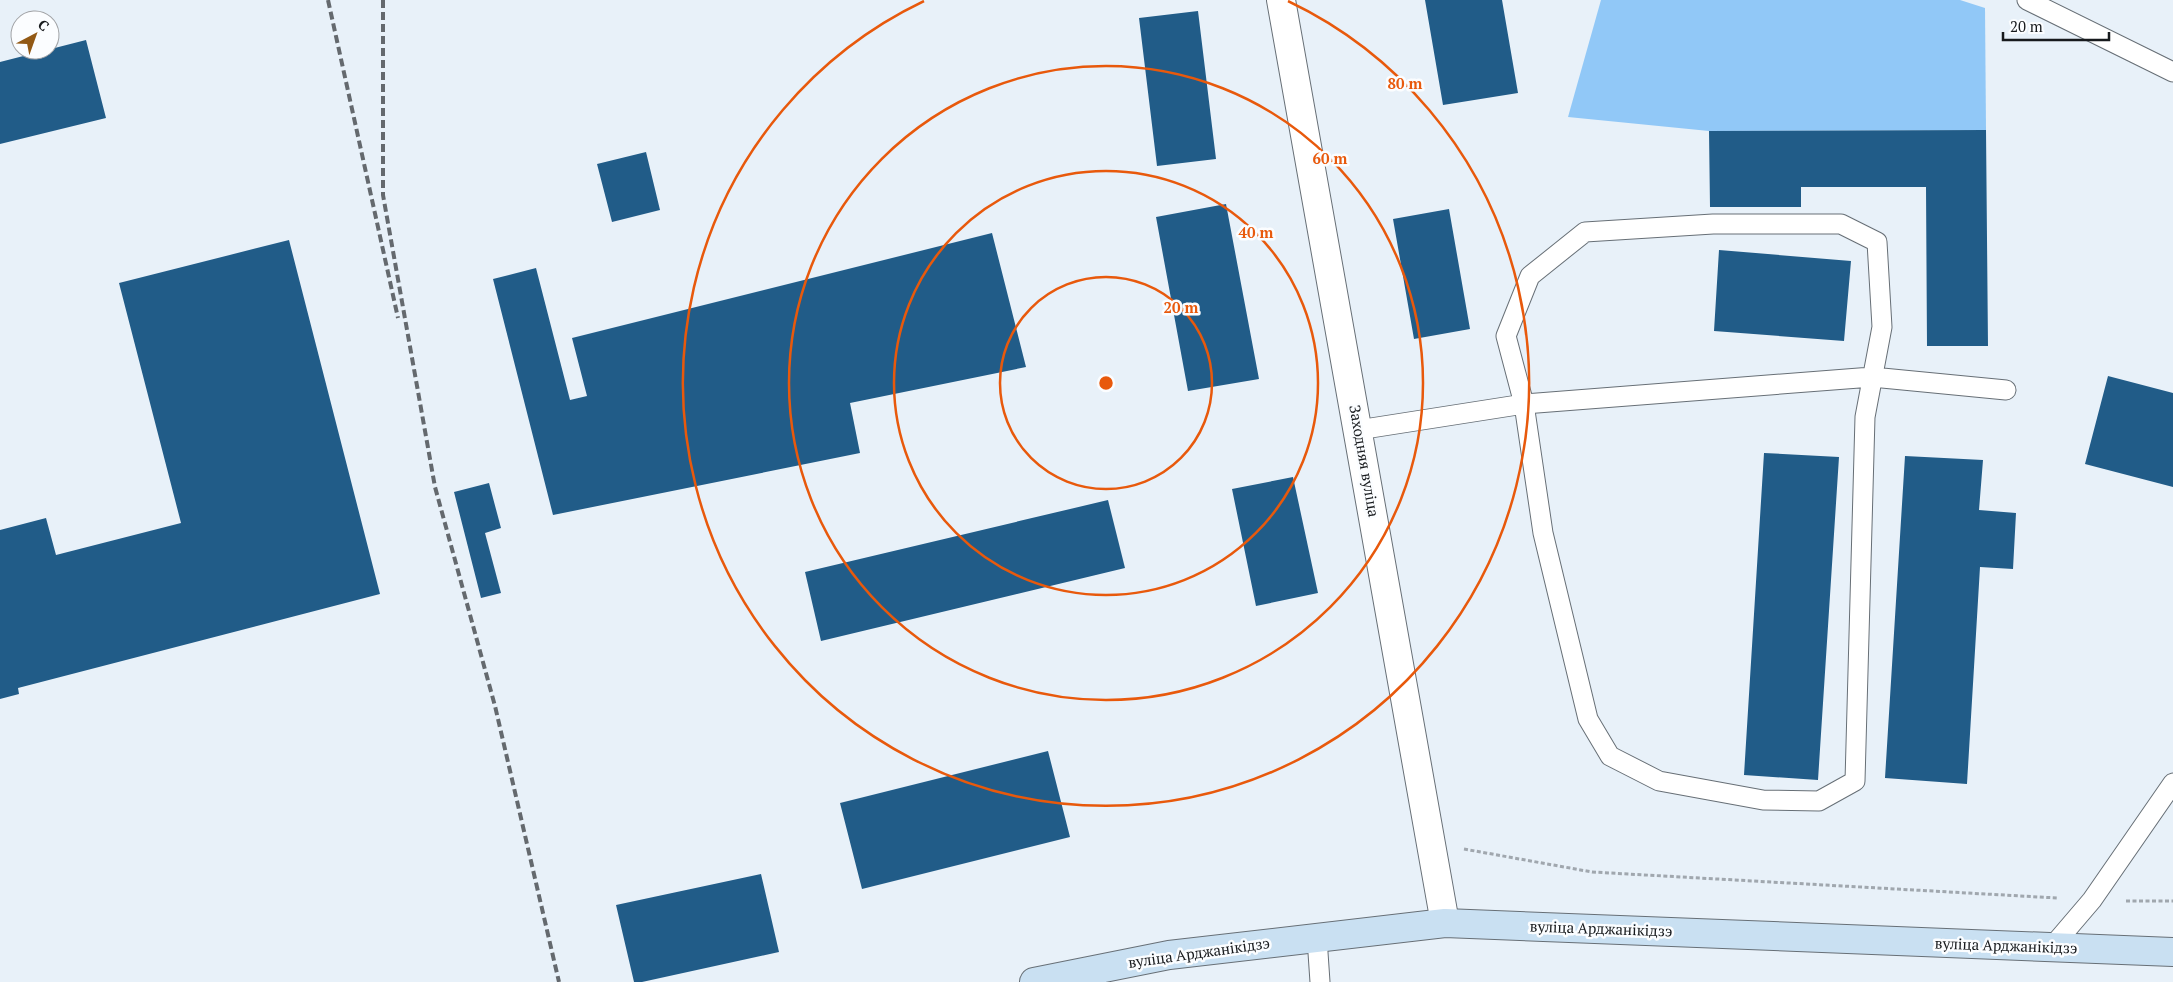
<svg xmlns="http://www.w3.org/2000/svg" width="2173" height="982" font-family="'PT Serif',serif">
	<rect width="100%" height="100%" fill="#e8f1f9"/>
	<path fill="#91c8f7" d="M1601 0H1960L1985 8 1986 130 1709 131 1568 117Z"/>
	<path fill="#215c88" d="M1425 0H1502L1518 93 1443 105Z
		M1198 11 1216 159 1157 166 1139 18Z
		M86 40 106 118 0 144V62Z
		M1986 130 1988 346H1927L1926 187H1801V207H1710L1709 131Z
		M646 152 660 210 612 222 597 164Z
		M1226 204 1259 379 1188 391 1156 217Z
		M1449 209 1470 329 1414 339 1393 219Z
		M992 233 1026 367 850 403 860 453 553 515 493 279 536 268 570 400 587 396 572 338Z
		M289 240 380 594 18 688 19 694 0 699V530L46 518 56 555 181 523 119 283Z
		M1719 250 1851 261 1844 341 1714 331Z
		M2108 376 2173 393V487L2085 464Z
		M1764 453 1839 457 1818 780 1744 775Z
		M1905 456 1983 460 1979 510 2016 513 2013 569 1980 567 1967 784 1885 778Z
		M1293 477 1318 593 1256 606 1232 489Z
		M489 483 501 528 485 533 501 593 481 598 454 492Z
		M1108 500 1125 568 821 641 805 572Z
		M1048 751 1070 837 862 889 840 803Z
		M761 874 779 952 642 982H634L616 905Z"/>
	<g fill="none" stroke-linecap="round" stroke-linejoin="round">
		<g stroke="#676f76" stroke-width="21">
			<path id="service" d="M2027 0 2173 72
				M1713 224H1841L1877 242 1882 327 1865 417 1855 781 1819 801 1763 800 1659 781 1610 756 1588 719 1543 533 1524 404 1506 336 1530 276 1585 232Z
				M1358 430 1524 404 1872 377 2006 390
				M1317 938 1320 982
				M2051 948 2092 900 2173 783"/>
		</g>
		<g stroke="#676f76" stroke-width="30">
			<path id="minor" d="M1281 0 1445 923"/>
		</g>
		<g stroke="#676f76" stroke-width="30">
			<path id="secondary" d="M1034 982 1169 955 1445 923 2173 952"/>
		</g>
		<path stroke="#a0a7ae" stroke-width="3" stroke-dasharray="4 2.5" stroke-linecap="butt" d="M1464 849 1592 872 2057 898
			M2126 901H2173"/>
		<use href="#service" stroke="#fff" stroke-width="19"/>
		<use href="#minor" stroke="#fff" stroke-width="28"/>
		<use href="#secondary" stroke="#c9e0f2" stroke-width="28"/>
		<path stroke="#64696e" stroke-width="4" stroke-dasharray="8 4" stroke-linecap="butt" d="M328 0 398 318
			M383 0V195L435 487 495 706 559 982"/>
	</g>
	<g fill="none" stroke="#e8590c" stroke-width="2.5">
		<circle cx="1106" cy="383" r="106"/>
		<circle cx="1106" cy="383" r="212"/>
		<circle cx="1106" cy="383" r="317"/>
		<path d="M1288 1A423 423 0 1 1 924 1"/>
	</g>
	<g text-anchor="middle" stroke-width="5" stroke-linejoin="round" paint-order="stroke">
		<g font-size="15" fill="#171a1d" stroke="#fbfdff">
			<text transform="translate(1364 461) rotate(80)" y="5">Заходняя вуліца</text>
			<text transform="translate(1601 929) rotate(2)" y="5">вуліца Арджанікідзэ</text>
			<text transform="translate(2006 946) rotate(2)" y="5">вуліца Арджанікідзэ</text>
			<text transform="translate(1199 953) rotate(-8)" y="5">вуліца Арджанікідзэ</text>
		</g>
	</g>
	<circle cx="1106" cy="383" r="8" fill="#e8590c" stroke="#fbfdff" stroke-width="2.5"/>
	<g font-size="15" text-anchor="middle" font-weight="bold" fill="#e8590c" stroke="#fbfdff" stroke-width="5" stroke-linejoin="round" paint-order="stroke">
		<text x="1405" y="89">80 m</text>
		<text x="1330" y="164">60 m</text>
		<text x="1256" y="238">40 m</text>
		<text x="1181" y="313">20 m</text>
	</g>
	<g transform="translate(35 35) rotate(41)"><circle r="24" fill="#fbfdff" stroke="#a0a2a5"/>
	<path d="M0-4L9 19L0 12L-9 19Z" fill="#925915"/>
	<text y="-8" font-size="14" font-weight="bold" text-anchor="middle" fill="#171a1d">С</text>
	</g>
	<path d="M2003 32v8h106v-8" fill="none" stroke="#171a1d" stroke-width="2.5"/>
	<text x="2010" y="32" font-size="15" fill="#171a1d" stroke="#fbfdff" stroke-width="4" paint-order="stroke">20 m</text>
</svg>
